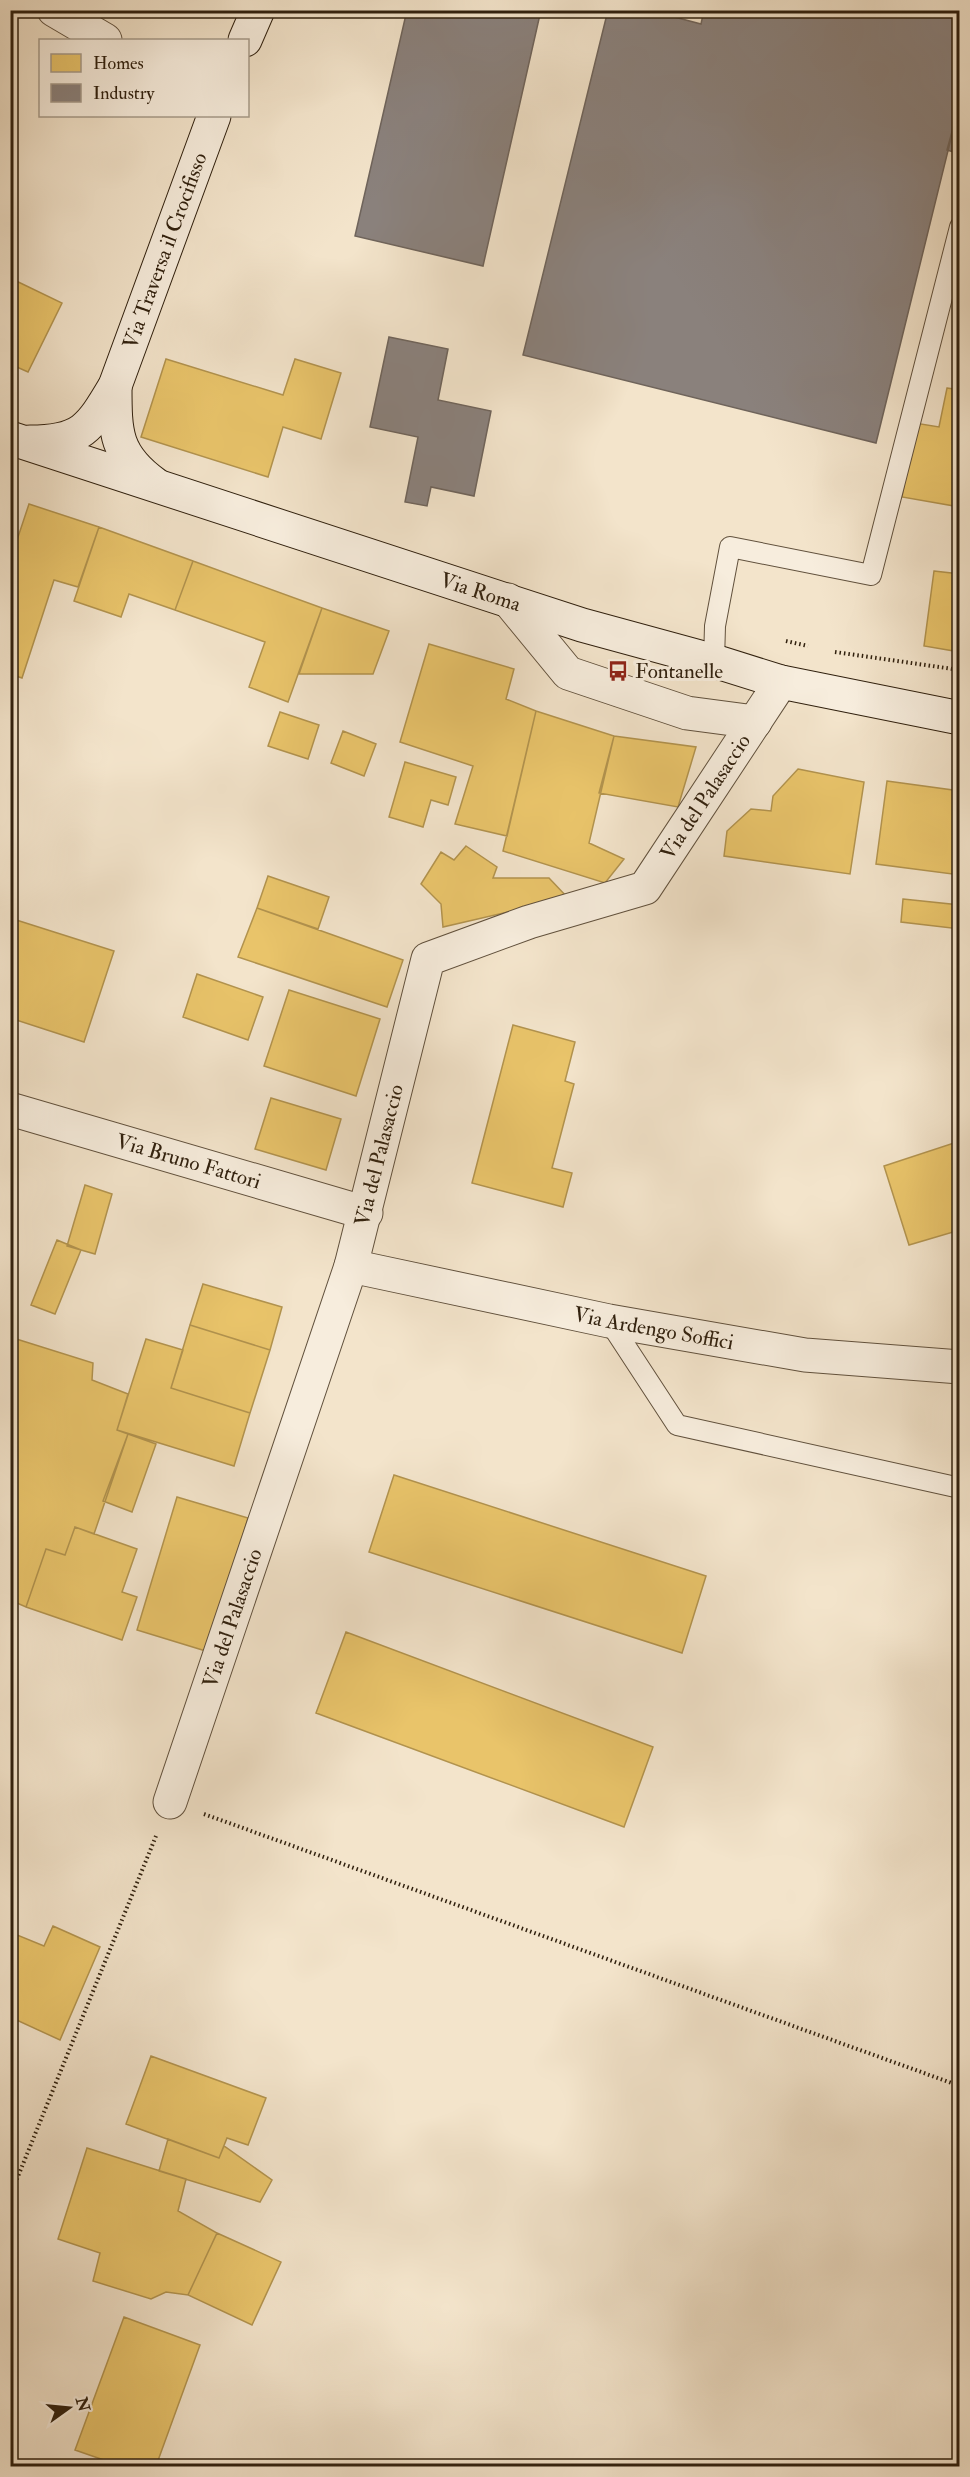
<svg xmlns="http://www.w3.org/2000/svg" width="970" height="2477" font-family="'IM FELL Double Pica',serif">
	<rect width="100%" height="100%" fill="#f3e4cb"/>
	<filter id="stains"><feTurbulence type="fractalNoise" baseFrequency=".00333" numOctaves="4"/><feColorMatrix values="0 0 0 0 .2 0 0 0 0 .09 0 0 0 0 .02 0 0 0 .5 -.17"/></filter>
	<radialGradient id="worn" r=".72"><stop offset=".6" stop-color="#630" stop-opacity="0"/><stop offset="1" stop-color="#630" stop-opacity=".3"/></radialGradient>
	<path fill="#e9c46a" stroke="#b2934e" stroke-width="1.5" d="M10 278 62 303 28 372 10 364Z
		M166 359 283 395 295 359 341 373 321 439 283 427 268 477 141 437Z
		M947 388 960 390V507L902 497 915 423 939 427Z
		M29 504 99 527 78 587 54 580 22 678 10 674V561Z
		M99 527 193 561 175 610 129 594 121 617 74 601Z
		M193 561 322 608 288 702 249 687 265 642 175 610Z
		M934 571 960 574V652L924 646Z
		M322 608 389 631 373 674H299Z
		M429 644 514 669 506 699 536 711 507 836 455 824 473 766 400 742Z
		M536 711 614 736 589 843 624 859 605 883 503 851Z
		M280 712 319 725 308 759 268 746Z
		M343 731 376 744 364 776 331 763Z
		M614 736 696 747 678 807 599 793Z
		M405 762 456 777 448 805 431 800 423 827 389 817Z
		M798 769 864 782 850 874 724 856 727 831 751 809 771 811 773 796Z
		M887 781 960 791V875L876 864Z
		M466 846 497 867 493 878H549L568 898 443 927 441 904 421 884 441 852 454 860Z
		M268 876 329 897 318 929 257 908Z
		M903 899 960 905V929L901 922Z
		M257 908 403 960 387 1007 238 957Z
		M10 918 114 951 84 1042 10 1018Z
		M197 974 263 997 248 1040 183 1017Z
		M289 990 380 1019 356 1096 264 1066Z
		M513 1025 575 1042 565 1081 574 1084 552 1168 572 1173 563 1207 472 1183Z
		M271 1098 341 1119 326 1170 255 1149Z
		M960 1141V1230L909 1245 884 1166Z
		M85 1185 112 1194 95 1254 67 1246Z
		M57 1240 81 1250 55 1314 31 1305Z
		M203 1284 282 1307 270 1350 190 1325Z
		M190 1325 270 1350 250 1413 171 1388Z
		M10 1337 93 1363 92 1380 128 1394 117 1430 128 1434 94 1534 75 1527 65 1555 46 1549 26 1607 10 1600Z
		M146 1339 183 1350 171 1388 250 1413 234 1466 117 1430Z
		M128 1434 156 1444 132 1512 103 1501Z
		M394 1475 706 1576 682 1653 369 1552Z
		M177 1497 248 1518 209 1652 137 1630Z
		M75 1527 137 1549 122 1592 137 1597 122 1640 26 1607 46 1549 65 1555Z
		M346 1632 653 1747 624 1827 316 1713Z
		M53 1926 100 1947 60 2040 10 2017V1932L44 1946Z
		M151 2056 266 2098 248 2145 227 2138 219 2158 126 2124Z
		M168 2139 219 2158 224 2146 272 2180 260 2202 159 2171Z
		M87 2148 186 2179 178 2211 217 2233 188 2295 166 2292 151 2299 93 2281 100 2253 58 2239Z
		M217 2233 281 2262 252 2325 188 2295Z
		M124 2317 200 2345 156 2466H121L75 2450Z"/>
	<path fill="#8a817c" stroke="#6f645b" stroke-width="1.5" d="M407 10H541L483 266 355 236Z
		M608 10H648L701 24 704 10H960V102L876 443 523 355Z
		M960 102V154L947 150Z
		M389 337 448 349 438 400 491 411 474 496 431 487 427 506 405 502 418 437 370 427Z"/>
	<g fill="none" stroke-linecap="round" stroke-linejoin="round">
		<g stroke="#61513d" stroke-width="22">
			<path id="lane" d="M714 661 715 626 730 547 871 575 960 227
				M609 1321 677 1425 960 1488"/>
		</g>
		<g stroke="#61513d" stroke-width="35">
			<g id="street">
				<path d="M54 10 105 40"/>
				<path d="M508 600 568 673 687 713 755 722"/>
				<path id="s1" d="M10 1109 366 1213"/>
				<path id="s2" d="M351 1266 609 1321 805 1355 960 1367"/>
				<path id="s3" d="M170 1802 351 1266 428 959 529 922 645 888 781 682"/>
			</g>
		</g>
		<g stroke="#30200e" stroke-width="35">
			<g id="secondary">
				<path d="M245 40 258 10"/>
				<path d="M115 386C115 433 115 455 155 484"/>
				<path id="s4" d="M10 438 582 625 714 661 781 682 960 718"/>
				<path id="s5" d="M30 442C82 442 90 428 115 386L214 116"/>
			</g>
		</g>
		<path stroke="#30200e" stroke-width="4" stroke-dasharray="1.5 3" stroke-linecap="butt" d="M786 641 808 646
			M835 652 960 670
			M204 1814 960 2086
			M10 2196 156 1836"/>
		<use href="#lane" stroke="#f7eddd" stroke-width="20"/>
		<use href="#street" stroke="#f7eddd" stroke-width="33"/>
		<use href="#secondary" stroke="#f7eddd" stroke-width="33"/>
	</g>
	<defs>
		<g id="bus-bare" transform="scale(1.62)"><path d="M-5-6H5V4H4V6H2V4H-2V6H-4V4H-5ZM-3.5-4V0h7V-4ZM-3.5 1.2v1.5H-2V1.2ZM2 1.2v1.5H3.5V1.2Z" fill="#8f2418" stroke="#f7eddd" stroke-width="2.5" paint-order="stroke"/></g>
	</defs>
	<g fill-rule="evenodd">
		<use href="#bus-bare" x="618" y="671"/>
	</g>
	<g text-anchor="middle" stroke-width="6" stroke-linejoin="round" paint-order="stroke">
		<g font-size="21" fill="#30200e" stroke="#f7eddd">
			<text dy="7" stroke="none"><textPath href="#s5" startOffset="254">Via Traversa il Crocifisso</textPath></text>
			<text dy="7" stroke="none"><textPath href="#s4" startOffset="495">Via Roma</textPath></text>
			<text dy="7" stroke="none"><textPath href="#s3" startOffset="1220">Via del Palasaccio</textPath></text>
			<text dy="7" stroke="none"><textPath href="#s3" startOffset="680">Via del Palasaccio</textPath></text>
			<text dy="7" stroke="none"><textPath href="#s1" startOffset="186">Via Bruno Fattori</textPath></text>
			<text dy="7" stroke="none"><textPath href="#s2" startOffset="309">Via Ardengo Soffici</textPath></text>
			<text dy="7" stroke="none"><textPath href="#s3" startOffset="194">Via del Palasaccio</textPath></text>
		</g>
		<g font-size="21" fill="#30200e" stroke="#f7eddd" text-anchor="start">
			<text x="635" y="678">Fontanelle</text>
		</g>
	</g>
	<rect width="970" height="2477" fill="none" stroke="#f3e4cb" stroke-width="36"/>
	<rect x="12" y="12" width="946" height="2453" fill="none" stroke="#30200e" stroke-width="3"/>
	<rect x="18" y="18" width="934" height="2441" fill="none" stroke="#30200e" stroke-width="1.5"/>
	<rect x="39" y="39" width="210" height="78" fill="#f7eddd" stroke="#a79b8a" stroke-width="1.5"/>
	<rect x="51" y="54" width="30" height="18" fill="#e9c46a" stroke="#a79b8a" stroke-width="1.5"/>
	<text x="93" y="69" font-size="18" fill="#30200e">Homes</text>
	<rect x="51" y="84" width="30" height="18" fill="#8a817c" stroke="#a79b8a" stroke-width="1.5"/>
	<text x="93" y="99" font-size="18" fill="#30200e">Industry</text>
	<g transform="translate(69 2408) rotate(75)" stroke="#f7eddd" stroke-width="4.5" paint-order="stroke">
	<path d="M0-4.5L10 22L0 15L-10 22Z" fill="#30200e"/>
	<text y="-9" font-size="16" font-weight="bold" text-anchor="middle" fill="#30200e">N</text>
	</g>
	<rect width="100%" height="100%" filter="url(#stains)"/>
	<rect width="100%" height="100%" fill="url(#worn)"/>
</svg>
